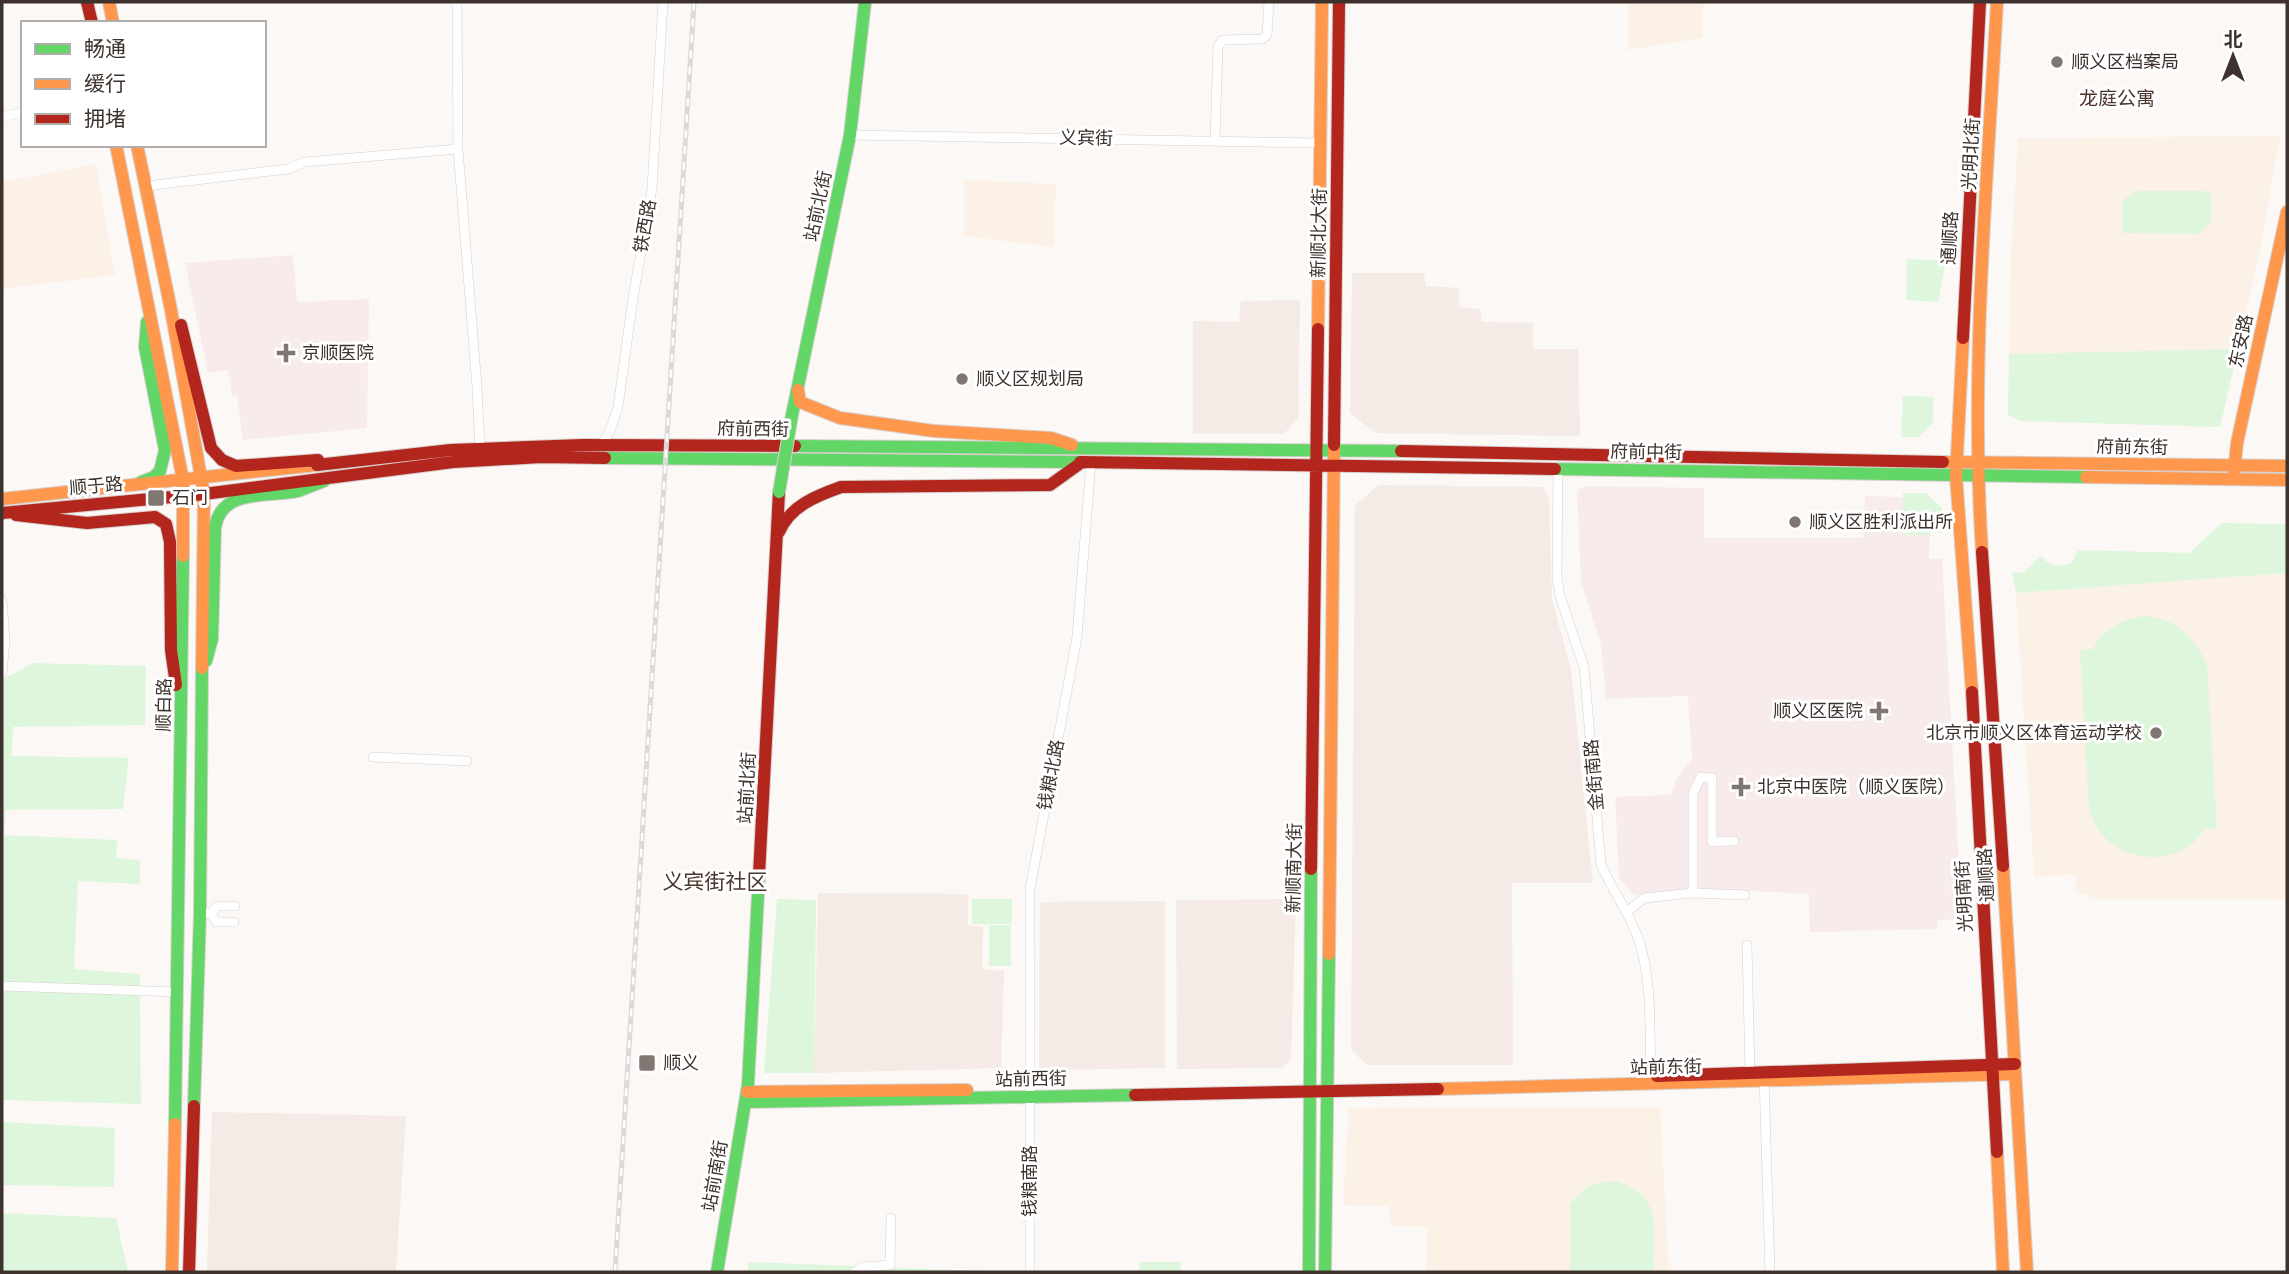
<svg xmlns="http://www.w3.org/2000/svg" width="2289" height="1274" font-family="'Noto Sans','Noto Sans SC',sans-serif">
	<rect width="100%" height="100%" fill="#fbf8f6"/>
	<path fill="#f4eae6" d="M1352 273H1424L1426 286 1459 288V307L1480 309 1482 322 1533 323V349H1578L1580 436 1375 433 1350 413Z
		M1300 300 1298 418 1284 434H1193V321L1239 322 1241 301Z
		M1379 485 1543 487 1549 499 1552 599 1571 670 1593 883H1512L1513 1065H1367L1351 1050 1355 505Z
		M818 893 968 894V925L983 927 982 969 1004 971 1001 1068 814 1073Z
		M1296 899 1291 1059 1282 1068 1177 1069 1176 900Z
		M1165 901V1068L1039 1070 1040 902Z
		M212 1112 406 1116 396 1272H207Z"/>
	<path fill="#fcf1e6" d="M1628 2H1703V38L1628 50Z
		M2280 136 2260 251 2220 427 2020 421 2008 415 2011 251 2018 138Z
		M96 164 115 275 2 289V182Z
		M964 180 1056 184 1053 247 964 236Z
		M2287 573V899H2089L2088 895 2076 894 2075 874 2034 877 2016 593Z
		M1660 1107 1669 1272H1427V1227L1390 1226 1389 1206 1343 1205 1349 1108Z"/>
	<path fill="#f8ebec" d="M293 255 297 302 369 299 367 428 243 440 237 396H232L228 370 208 373 185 263Z
		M1584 486 1704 488V538H1863L1865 496 1903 497 1902 535H1930L1929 559H1942L1962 919 1938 920 1937 929 1810 932 1809 894 1693 888 1633 895 1619 878 1615 797 1671 795 1677 778 1692 759 1688 696 1606 699 1601 645 1581 581 1577 491Z"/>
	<path fill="#def7dc" d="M2137 191H2206L2211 194V221L2199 234 2122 233V201Z
		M1907 259 1946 261 1938 302 1906 300Z
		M2238 349 2220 427 2020 421 2008 415 2009 354Z
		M1903 396 1933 397V423L1918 437H1901Z
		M1903 493H1926L1942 508 1941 533 1930 532V535H1902Z
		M2222 523 2287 524V573L2016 593 2012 572 2023 573 2041 556C2051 567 2058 568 2072 563L2078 550 2189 553Z
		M2144 616C2175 617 2194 637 2207 664L2217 829 2205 828C2183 866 2130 865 2102 835 2096 829 2093 818 2089 811L2080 650 2093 649C2104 628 2121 620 2144 616Z
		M33 663 146 666 145 725 13 727 12 756 129 758 123 809 6 810 4 835 117 840 116 858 140 860V884L78 881 74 969 140 974 141 1104 2 1100V680Z
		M777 899 816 900 814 1073H764Z
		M972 899H1012V924H972Z
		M989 925H1011V966H989Z
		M2 1122 115 1128 114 1187 2 1185Z
		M1616 1181C1665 1197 1653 1229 1654 1272H1570V1204C1586 1186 1592 1182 1616 1181Z
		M2 1213 116 1218 128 1272H2Z
		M749 1262 981 1271V1272H747Z
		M1140 1262H1181V1272H1139Z"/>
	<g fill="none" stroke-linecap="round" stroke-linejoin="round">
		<g stroke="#d7d0cd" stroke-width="10">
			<path id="street" d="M457 2 458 149
				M2 117 23 112
				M850 135 1321 143
				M1215 140 1218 46 1223 40 1262 39 1267 35 1269 2
				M146 186 288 169 305 162 458 149 477 387 480 448
				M601 445 610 431 618 407 633 298 652 189 663 2
				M1558 468 1557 577 1560 596 1584 667 1601 864C1612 891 1630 913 1639 941 1653 984 1649 1032 1651 1076
				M2 601 5 640 2 673
				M373 757 467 761
				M1693 893V793L1701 777 1712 778V842L1734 841
				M1628 911 1644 898 1693 893 1745 895
				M200 913H211L217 906H235
				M211 913 216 922H234
				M1747 945 1750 1073
				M2 986 178 992
				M1764 1077 1770 1272
				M855 1272 862 1267 890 1265 891 1218
				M1030 1272V889L1077 637 1091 462"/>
		</g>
		<g stroke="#d7d0cd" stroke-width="14">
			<path id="fast" d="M792 415 850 135 865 2
				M795 446 1401 451
				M605 458 1080 462
				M1555 469 2086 477
				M141 482 154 477 160 471 165 450 145 347 147 322
				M206 661 212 639 215 528C221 487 269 498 298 491 307 488 315 484 324 481
				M746 1102 1135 1095
				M194 1106 200 913 202 668
				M175 1124 183 556
				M717 1272 748 1085 759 875
				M1309 1272 1311 869
				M1325 1272 1329 954"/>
		</g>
		<g stroke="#d7d0cd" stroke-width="14">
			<path id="slow" d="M109 2 113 23
				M116 145 183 480V556
				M137 145 171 310 204 494 202 668
				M1318 329 1322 2
				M1963 338 1956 476 1972 692
				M798 390 800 402 840 418 934 431 1051 438 1072 445
				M1943 462 2287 466
				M2234 472 2237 443 2287 212
				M2086 477 2287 480
				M2 499 317 465
				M1982 552C1970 369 1987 185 1997 2
				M2003 866 2027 1272
				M1329 954 1334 445
				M1438 1089 2015 1074
				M747 1092 967 1090
				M1997 1152 2003 1272
				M172 1272 175 1124"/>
		</g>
		<g stroke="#d7d0cd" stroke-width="14">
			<path id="jam" d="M87 2 92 23
				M181 325 211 448 222 460 236 466 318 460
				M1963 338 1980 2
				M1334 445 1339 2
				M1401 451 1943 462
				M1080 462 1555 469
				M317 465 451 450 583 445 795 446
				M2 513 204 494 453 462 541 457 605 458
				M16 515 87 523 155 517 166 524 170 542 171 650 176 685
				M779 532C790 506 816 496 841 487L1050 485 1082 462
				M1982 552 2003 866
				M1972 692 1997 1152
				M1311 869 1318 329
				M759 875 779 492
				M1657 1076 2015 1064
				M1135 1095 1438 1089
				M189 1272 194 1106"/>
		</g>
		<use href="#street" stroke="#fefefe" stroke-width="9"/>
		<use href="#fast" stroke="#63d668" stroke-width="12"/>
		<use href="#slow" stroke="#ff974d" stroke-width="12"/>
		<use href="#jam" stroke="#b3261e" stroke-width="12"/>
		<g stroke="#dbd9d9" stroke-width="5">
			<path id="rail" d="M615 1272 694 2"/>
		</g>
		<use href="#rail" stroke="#fff" stroke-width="2.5" stroke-dasharray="8" stroke-linecap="butt"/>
		<g stroke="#d7d0cd" stroke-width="14" stroke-linecap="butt">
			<path id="fast-bridge" d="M779 492 792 415"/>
		</g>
		<use href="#fast-bridge" stroke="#63d668" stroke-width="12"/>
	</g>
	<g fill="#807773" stroke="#fff" stroke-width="2.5">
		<circle cx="2057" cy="62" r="7"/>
		<path d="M282.5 342.5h7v7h7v7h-7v7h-7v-7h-7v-7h7z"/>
		<circle cx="962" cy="379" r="7"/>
		<rect x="147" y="489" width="18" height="18" rx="3.5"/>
		<circle cx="1795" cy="522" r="7"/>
		<path d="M1875.5 700.5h7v7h7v7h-7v7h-7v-7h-7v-7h7z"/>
		<circle cx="2156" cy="733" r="7"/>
		<path d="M1737.5 776.5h7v7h7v7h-7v7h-7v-7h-7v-7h7z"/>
		<rect x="638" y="1054" width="18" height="18" rx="3.5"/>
	</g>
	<g text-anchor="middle" stroke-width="6" stroke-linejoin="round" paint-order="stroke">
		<g font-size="18" fill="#3d322d" stroke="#fff" text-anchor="start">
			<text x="2071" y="68">顺义区档案局</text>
			<text x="302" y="359">京顺医院</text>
			<text x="976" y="385">顺义区规划局</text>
			<text x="172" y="504">石门</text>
			<text x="1809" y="528">顺义区胜利派出所</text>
			<text x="1863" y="717" text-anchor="end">顺义区医院</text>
			<text x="2142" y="739" text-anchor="end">北京市顺义区体育运动学校</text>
			<text x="1757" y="793">北京中医院（顺义医院）</text>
			<text x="663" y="1069">顺义</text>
		</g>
		<g font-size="18" fill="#3d322d" stroke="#fff">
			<text transform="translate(1086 138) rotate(1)" y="6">义宾街</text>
			<text transform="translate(1971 154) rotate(-87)" y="6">光明北街</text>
			<text transform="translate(818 206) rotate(-78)" y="6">站前北街</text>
			<text transform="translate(645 226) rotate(-80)" y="6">铁西路</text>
			<text transform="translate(1319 233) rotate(-89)" y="6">新顺北大街</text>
			<text transform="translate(1950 238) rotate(-87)" y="6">通顺路</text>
			<text transform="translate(2241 341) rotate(-78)" y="6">东安路</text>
			<text transform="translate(753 429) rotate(1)" y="6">府前西街</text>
			<text transform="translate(2132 447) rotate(1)" y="6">府前东街</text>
			<text transform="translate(1646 452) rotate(1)" y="6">府前中街</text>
			<text transform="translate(96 486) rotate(-5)" y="6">顺于路</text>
			<text transform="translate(164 705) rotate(-89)" y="6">顺白路</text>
			<text transform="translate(1051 775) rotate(-79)" y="6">钱粮北路</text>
			<text transform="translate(1594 775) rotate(-95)" y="6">金街南路</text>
			<text transform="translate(747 788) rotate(-87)" y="6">站前北街</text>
			<text transform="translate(1294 868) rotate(-89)" y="6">新顺南大街</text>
			<text transform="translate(1986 875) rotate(-93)" y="6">通顺路</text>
			<text transform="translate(1964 896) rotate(-93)" y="6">光明南街</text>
			<text transform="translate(1666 1067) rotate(-1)" y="6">站前东街</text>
			<text transform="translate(1031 1079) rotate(-1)" y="6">站前西街</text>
			<text transform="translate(715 1176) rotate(-80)" y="6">站前南街</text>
			<text transform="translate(1030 1181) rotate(-90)" y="6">钱粮南路</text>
		</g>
		<g font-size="19" fill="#4c352c" stroke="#fff">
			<text x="2117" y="105">龙庭公寓</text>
		</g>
		<g font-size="21" fill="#4c352c" stroke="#fff">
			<text x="715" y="889">义宾街社区</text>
		</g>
	</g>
	<rect width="2289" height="1274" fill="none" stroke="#3d322d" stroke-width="7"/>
	<rect x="21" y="21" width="245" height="126" fill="#ffffff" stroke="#b1adab" stroke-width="2"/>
	<rect x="35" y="44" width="35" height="10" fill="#63d668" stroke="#b1adab" stroke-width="2"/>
	<text x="84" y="56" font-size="21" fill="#3d322d">畅通</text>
	<rect x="35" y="79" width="35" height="10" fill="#ff974d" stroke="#b1adab" stroke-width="2"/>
	<text x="84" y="91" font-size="21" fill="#3d322d">缓行</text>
	<rect x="35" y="114" width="35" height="10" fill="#b3261e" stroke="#b1adab" stroke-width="2"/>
	<text x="84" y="126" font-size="21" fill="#3d322d">拥堵</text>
	<g transform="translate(2233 56)" stroke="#ffffff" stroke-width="5" paint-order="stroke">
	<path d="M0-5L12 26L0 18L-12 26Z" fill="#3d322d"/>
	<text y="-10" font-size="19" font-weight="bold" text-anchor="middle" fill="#3d322d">北</text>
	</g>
</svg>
